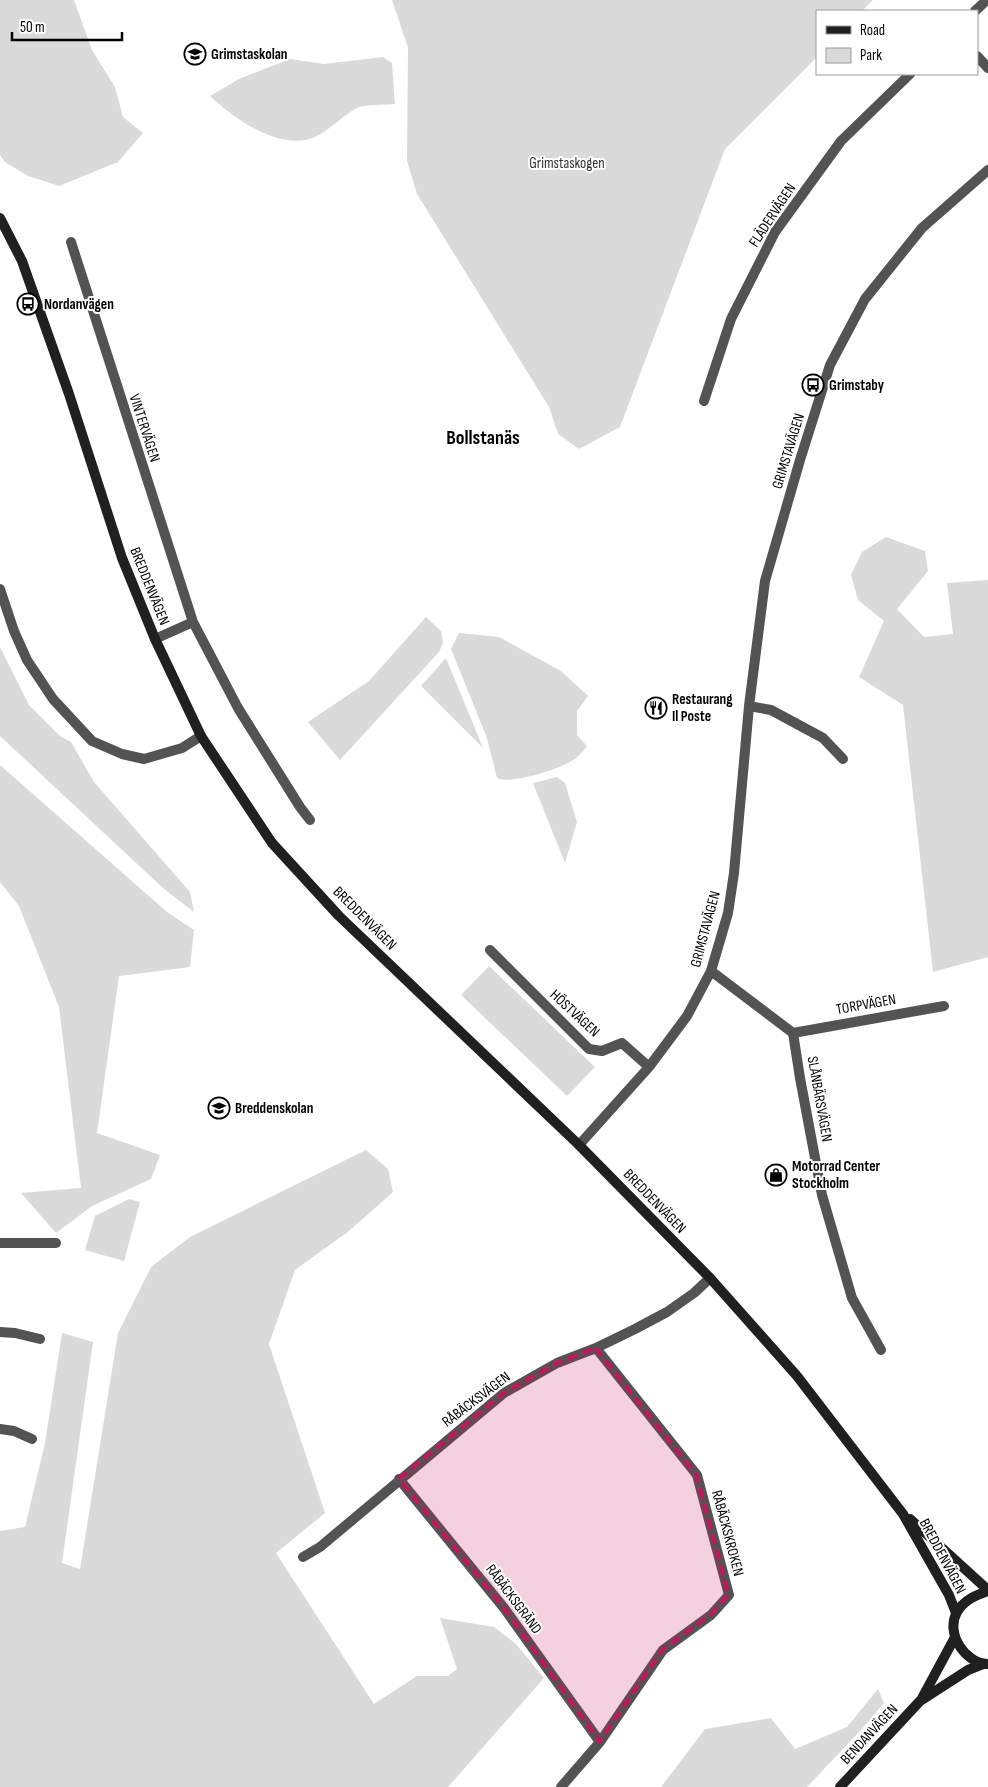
<svg xmlns="http://www.w3.org/2000/svg" width="988" height="1787" font-family="'Sofia Sans Condensed',sans-serif">
	<rect width="100%" height="100%" fill="#fff"/>
	<path fill="#dadada" d="M0 0H74L92 50 115 87 123 117 143 133 118 162 59 186 28 176 5 162 0 155Z
		M392 0H873L862 11H817V57L725 149 620 427 579 449 558 434 549 407 417 194 407 161 408 48Z
		M383 57 392 63 395 104C385 105 365 104 357 108 342 116 330 130 315 137 281 152 234 119 210 96L239 79 290 59 324 64Z
		M886 537 925 551 928 571 897 609 924 637 953 634 947 583 988 580V957L933 972 903 705 859 677 884 621 858 600 851 575 862 552Z
		M426 617 441 631 443 643 439 652 340 760 308 722 369 681Z
		M459 633 499 637 561 671 588 696 577 711V735L587 746C583 751 579 757 573 760 560 769 510 785 497 778L487 738 451 649Z
		M0 647 29 705 60 736 71 742 94 782 190 892 194 912 164 889 0 736Z
		M446 658 483 748 421 686Z
		M0 765 167 912 194 930 190 967 119 976 97 1133 160 1155 151 1179 92 1206 56 1233 21 1193 81 1188 59 1007 19 906 0 882Z
		M557 777 565 783 577 822 565 863 533 783Z
		M489 966 595 1067 567 1096 461 995Z
		M366 1150 388 1169 393 1192 349 1231 295 1270 269 1344 325 1513 276 1553 374 1704 417 1676H448L457 1669 440 1618 494 1627 516 1644 544 1678 448 1787H0V1531L25 1527 45 1443 62 1333 93 1342 62 1563 80 1569 118 1333 151 1267 190 1237Z
		M129 1199 140 1202 124 1261 85 1250 95 1216Z
		M878 1689 884 1703 861 1730 807 1787H661L705 1729 771 1718 795 1749 847 1727Z"/>
	<g fill="none" stroke-linecap="round" stroke-linejoin="round">
		<path stroke="#535353" stroke-width="10" d="M975 11 987 0
			M977 56 988 68
			M71 242 193 622 238 708 300 807 310 820
			M704 401 731 319 775 232 841 141 910 74
			M0 589 14 631 27 660 53 699 92 741 122 754 144 759 182 748 201 736
			M155 639 193 622
			M749 706 771 710 823 738 843 759
			M490 950 589 1049 602 1051 622 1043 649 1067
			M711 971 793 1033 800 1078 822 1195 852 1298 881 1350
			M793 1033 944 1006
			M579 1145 649 1067 687 1016 711 971 728 913 734 873 749 706 765 581 800 460 830 365 865 299 922 228 988 170
			M0 1243H56
			M0 1332 15 1333 40 1339
			M0 1429 14 1431 32 1439
			M399 1479 504 1608 600 1742
			M303 1557 320 1547 504 1393 557 1363 596 1348 635 1329 667 1312 694 1293 710 1278
			M561 1787 600 1742 663 1650 711 1615 729 1595 697 1475 596 1348"/>
		<path stroke="#202020" stroke-width="10" d="M0 218 22 261 69 394 122 558 155 639 201 736 272 843 339 916 579 1145 710 1278 797 1376 903 1514 949 1595 956 1613
			M910 1519 988 1590
			M987 1664C965 1663 945 1633 957 1612 964 1600 976 1595 988 1591
			M921 1700 955 1637
			M840 1787 920 1701 968 1670 983 1664"/>
	</g>
	<path fill="#c2185b" fill-opacity="0.2" stroke="#c2185b" stroke-width="4" stroke-dasharray="10 6" stroke-linejoin="round" d="M596 1348 697 1475 729 1595 711 1615 663 1650 600 1742 504 1608 399 1479 504 1393 557 1363Z"/>
	<defs>
		<g id="school-ring" transform="scale(1.125)"><circle r="9.5" fill="#fff" stroke="#000" stroke-width="1.5"/><path d="M0-5L7-2L0 1L-7-2ZM-4 1L0 2.5L4 1V4Q0 6-4 4Z" fill="#000"/></g>
		<g id="bus-ring" transform="scale(1.125)"><circle r="9.5" fill="#fff" stroke="#000" stroke-width="1.5"/><path d="M-5-6H5V4H4V6H2V4H-2V6H-4V4H-5ZM-3.5-4V0h7V-4ZM-3.5 1.2v1.5H-2V1.2ZM2 1.2v1.5H3.5V1.2Z" fill="#000"/></g>
		<g id="restaurant-ring" transform="scale(1.125)"><circle r="9.5" fill="#fff" stroke="#000" stroke-width="1.5"/><path d="M-5-6h1v4h1v-4h1v4h1v-4h1v5L-1.5 .5V6h-2V.5L-5-1ZM5-6V6H3V1.5H1.5Q1.5-4 5-6Z" fill="#000"/></g>
		<g id="shop-ring" transform="scale(1.125)"><circle r="9.5" fill="#fff" stroke="#000" stroke-width="1.5"/><path d="M-5-2.5h2.3a2.7 3.5 0 0 1 5.4 0H5L5.5 6h-11ZM-1.5-2.5h3a1.5 2.3 0 0 0-3 0Z" fill="#000"/></g>
	</defs>
	<g fill-rule="evenodd">
		<use href="#school-ring" x="195" y="54"/>
		<use href="#bus-ring" x="28" y="304"/>
		<use href="#bus-ring" x="813" y="385"/>
		<use href="#restaurant-ring" x="656" y="708"/>
		<use href="#school-ring" x="219" y="1108"/>
		<use href="#shop-ring" x="776" y="1175"/>
	</g>
	<g text-anchor="middle" stroke-width="4" stroke-linejoin="round" paint-order="stroke">
		<g font-size="15" font-weight="bold" fill="#000" stroke="#fff" text-anchor="start">
			<text x="211" y="59">Grimstaskolan</text>
			<text x="44" y="309">Nordanvägen</text>
			<text x="829" y="390">Grimstaby</text>
			<text x="672" y="704">Restaurang<tspan x="672" dy="17">Il Poste</tspan></text>
			<text x="235" y="1113">Breddenskolan</text>
			<text x="792" y="1171">Motorrad Center<tspan x="792" dy="17">Stockholm</tspan></text>
		</g>
		<g font-size="15" fill="#313131" stroke="#fff">
			<text x="567" y="168">Grimstaskogen</text>
		</g>
		<g font-size="15" fill="#000" stroke="#fff">
			<text transform="translate(772 215) rotate(-57)" y="5">FLÄDERVÄGEN</text>
			<text transform="translate(145 428) rotate(72)" y="5">VINTERVÄGEN</text>
			<text transform="translate(788 451) rotate(-73)" y="5">GRIMSTAVÄGEN</text>
			<text transform="translate(150 586) rotate(68)" y="5">BREDDENVÄGEN</text>
			<text transform="translate(365 918) rotate(45)" y="5">BREDDENVÄGEN</text>
			<text transform="translate(705 929) rotate(-75)" y="5">GRIMSTAVÄGEN</text>
			<text transform="translate(866 1004) rotate(-10)" y="5">TORPVÄGEN</text>
			<text transform="translate(575 1013) rotate(43)" y="5">HÖSTVÄGEN</text>
			<text transform="translate(820 1099) rotate(80)" y="5">SLÅNBÄRSVÄGEN</text>
			<text transform="translate(655 1201) rotate(46)" y="5">BREDDENVÄGEN</text>
			<text transform="translate(476 1399) rotate(-37)" y="5">RÅBÄCKSVÄGEN</text>
			<text transform="translate(728 1533) rotate(75)" y="5">RÅBÄCKSKROKEN</text>
			<text transform="translate(943 1556) rotate(62)" y="5">BREDDENVÄGEN</text>
			<text transform="translate(514 1599) rotate(53)" y="5">RÅBÄCKSGRÄND</text>
			<text transform="translate(869 1734) rotate(-47)" y="5">BENDANVÄGEN</text>
		</g>
		<g font-size="20" font-weight="bold" fill="#000" stroke="#fff">
			<text x="483" y="444">Bollstanäs</text>
		</g>
	</g>
	<rect x="816" y="10" width="162" height="65" fill="#ffffff" stroke="#999999"/>
	<rect x="826" y="26" width="25" height="8" fill="#202020" stroke="#999999"/>
	<text x="860" y="35" font-size="15" fill="#000000">Road</text>
	<rect x="826" y="48" width="25" height="15" fill="#dadada" stroke="#999999"/>
	<text x="860" y="60" font-size="15" fill="#000000">Park</text>
	<path d="M12 32v8h110v-8" fill="none" stroke="#000000" stroke-width="2.5"/>
	<text x="20" y="32" font-size="15" fill="#000000" stroke="#ffffff" stroke-width="4" paint-order="stroke">50 m</text>
</svg>
